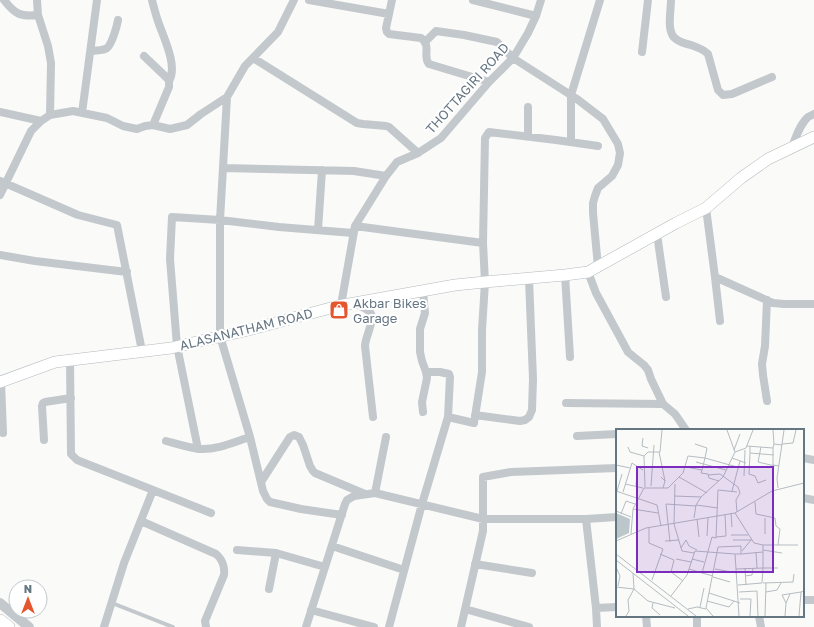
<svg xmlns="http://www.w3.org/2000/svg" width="814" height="627" font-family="'Golos Text',sans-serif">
	<rect width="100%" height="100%" fill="#fafaf8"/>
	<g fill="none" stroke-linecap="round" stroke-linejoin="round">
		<g stroke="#b3babf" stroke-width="12">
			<path id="secondary" d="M0 382 55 362 171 348 256 328 338 306 455 285 485 282 565 275 588 272 676 223 706 208 741 178 768 159 814 137"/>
		</g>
		<g stroke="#b4b9bd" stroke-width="14">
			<path id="trunk" d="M0 621 8 627"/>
		</g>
		<path stroke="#c3c8cc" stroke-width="4" d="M112 603 173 627"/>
		<path stroke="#c3c8cc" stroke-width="8" d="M4 0C15 14 20 17 38 15
			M37 0 38 15 48 46 51 63 50 115
			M152 0C154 8 156 16 159 24 164 38 178 67 169 81
			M309 0 389 14 392 0
			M473 0 536 16
			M671 0C671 11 666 33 676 39 680 42 686 44 691 45 697 47 703 49 708 54L718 90 723 95 732 94 772 77
			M389 14 386 28 387 32 389 34 421 38C432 46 422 56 429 64L489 82
			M425 42 436 31 464 35 497 42 513 58 577 99 603 119 618 144 620 153 618 165 612 176 598 188 595 196 593 203V213L598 267
			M91 51C96 50 103 51 107 48 112 44 117 26 118 20
			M642 52 648 0
			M144 56 167 78 169 81V87L153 125
			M253 58 357 123 363 124 386 126 389 127 418 153
			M227 97 220 220V336L250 437 263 491 267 499 270 502 301 509 342 515
			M0 112 41 121
			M82 113 97 0
			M528 136V107
			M571 142V95L600 0
			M792 147C796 137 800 124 808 117 810 116 812 115 814 114
			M223 168 354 171 386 176
			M0 181 78 215 117 225 142 351
			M0 195 31 131 41 121 50 115 73 111 107 118 123 126 137 129 145 126 153 125 170 129 187 125 201 114 227 97 245 66 278 32 294 0
			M706 208 715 277 773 303 784 304H814
			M355 226 483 243
			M318 230 322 170
			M657 234 666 297
			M0 255 35 261 127 272
			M588 272 596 293 628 352 634 357 644 365 648 370 651 379 663 404 675 414 686 430
			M565 275 570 357
			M715 277 720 321
			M767 300 765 346 762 364 763 375 767 401
			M360 302 362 307C364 308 368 310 370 312 376 319 365 337 365 346L373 417
			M341 305 355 226 386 176 397 162 418 153 441 138 489 82 513 58 528 33 536 16 541 0
			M70 361 71 454 77 460 153 490 124 563 104 627
			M426 372H440L449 374 450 377 448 417
			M1 382 3 433
			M566 403 663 404
			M423 412 422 402 427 378 426 372 422 361 420 352V329L425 313 423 291
			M475 415 520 421 525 420 529 417 532 410 533 379 529 279
			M577 436 617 434
			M44 440 42 406 43 403 45 402 71 398
			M166 441C177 444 189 448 200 449 217 450 234 442 250 437
			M198 449 177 346 170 259 172 217 220 220 279 227 353 233
			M803 458 814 460
			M261 482 290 437 294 435 299 437 303 445 310 466 313 471 315 473 365 494
			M153 490 211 513
			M375 493 386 437
			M803 498 814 500
			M141 521 216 554C222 559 225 567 224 575L205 621 206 627
			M332 546 404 570
			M237 550 276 553 325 567
			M475 564 532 573
			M269 589 276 553
			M803 600H814
			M596 608 586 519 617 517
			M465 609 529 627
			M311 610 374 627
			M646 616 647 627
			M697 616V627
			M759 616 761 627
			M306 627 345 504 347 500 354 496 375 493 483 519H586
			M389 627 422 504 448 417 474 423 482 372V330L485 282 483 243 485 138 489 132 556 140 598 146
			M461 627 483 531V477L511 472 617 468
			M597 627 596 608 617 607"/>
		<path stroke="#c3c8cc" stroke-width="10" d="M0 603 29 627"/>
		<use href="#secondary" stroke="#fff" stroke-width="11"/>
		<use href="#trunk" stroke="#fff" stroke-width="13"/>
	</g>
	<defs>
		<g id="shop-square" transform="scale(1)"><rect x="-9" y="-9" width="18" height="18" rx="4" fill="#e4572e" stroke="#fff"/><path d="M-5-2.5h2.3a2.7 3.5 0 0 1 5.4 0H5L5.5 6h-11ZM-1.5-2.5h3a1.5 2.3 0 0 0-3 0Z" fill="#fff"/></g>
	</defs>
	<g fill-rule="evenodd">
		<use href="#shop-square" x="339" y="310"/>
	</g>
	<g text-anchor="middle" stroke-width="4" stroke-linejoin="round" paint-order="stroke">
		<g font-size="13" fill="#657683" stroke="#fff">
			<text transform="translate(467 88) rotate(-48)" y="5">THOTTAGIRI ROAD</text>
			<text transform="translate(246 329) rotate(-14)" y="5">ALASANATHAM ROAD</text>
		</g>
		<g font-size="13" fill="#657683" stroke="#fff" text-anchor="start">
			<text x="353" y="308">Akbar Bikes<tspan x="353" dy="15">Garage</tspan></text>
		</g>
	</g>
	<g transform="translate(616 429)">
		<rect width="188" height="188" fill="#fafaf8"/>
		<path d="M0 84 14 90 13 104 0 110Z" fill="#bbc7cb"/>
		<path fill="none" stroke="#b5bdc2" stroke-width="1" d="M111 1 119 23M157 1 158 15M27 9 26 17 32 19M79 15 91 19 89 29 121 38M166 15 168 1M131 17 157 19 158 15 166 16M134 17V24L158 26M12 18 14 23 28 27M145 18 142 33 159 37M157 19V36L163 37M118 21 124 5M43 23 49 52M134 24 133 45 139 47 142 54 150 51M116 29 130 34M80 33 110 41M0 36 14 39M86 41 85 44 92 45 93 49 103 52M92 46 104 45 122 58 124 64 120 71 121 83M128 47 129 21M45 48 49 52 47 59M63 48 91 64M9 55 27 59M59 55 58 95 66 122 78 124M20 57 21 44M35 57 38 16M29 58 28 27 32 23H44L46 1M162 59 161 49 166 15 177 14 180 1M0 62 41 76 45 97M1 62 6 45M116 62 124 32M7 63 16 34 27 41M58 67 85 68M139 73 140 85 159 89 160 97 164 100 162 116H147M80 76 102 79M17 80 42 84M0 82 15 88M115 84 116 98M119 84 138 114 147 116V139L120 140 123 187M5 85 10 72 19 75M78 89 80 76 85 68 107 48 119 23 130 19 137 1M149 89V105M81 90 83 108M33 99V114L47 120 36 151M15 105 17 80 28 59H52L67 44 72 27 89 29 86 41 70 38M115 106H132M91 107 92 88M100 108 110 107 109 85M117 111H136M0 112 30 99 119 84 156 62 188 54M49 112 63 111M54 113 50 75 80 77M162 116H182M65 119 70 111 73 117 81 121M147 121 166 124M126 122 135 111M140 123 141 139M0 125 80 187M44 125 58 131 55 143 67 152M125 125 147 123M60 130 75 133M76 130 88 133M0 131 72 187M0 138 4 147 2 157M129 139 130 156M73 140 86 144M99 140 121 144M97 147 86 144 96 108 100 109 102 61 121 63M129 147 136 146 137 139M97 148 114 153M147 154 177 153 178 145M122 156 146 154 147 139H162M0 158 18 160 32 172 59 179M123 163 141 162 142 187M150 163 161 161 165 154M93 164 124 174M55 167 71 146 79 122 119 125M124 170H135L134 187M91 172 113 178 118 172M37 174 36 179 44 186M170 174 166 166 185 163M84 178 88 159M72 180 81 178 90 180M10 187 13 182 12 171 18 160 17 144M97 187 90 179 102 118 125 117V125H119L120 140M149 187 150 154M169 187 170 174 174 165M183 187 185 163 188 162"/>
		<path fill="#7b2cbf" fill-opacity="0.15" stroke="#7b2cbf" stroke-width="2" d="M21 38H157V143H21Z"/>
		<rect width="188" height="188" fill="none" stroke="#657683" stroke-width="2"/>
	</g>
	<g transform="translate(28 599)"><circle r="19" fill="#ffffff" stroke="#c1c8cd"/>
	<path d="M0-3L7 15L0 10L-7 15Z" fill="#e4572e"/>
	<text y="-6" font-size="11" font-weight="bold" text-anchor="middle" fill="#657683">N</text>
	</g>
</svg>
